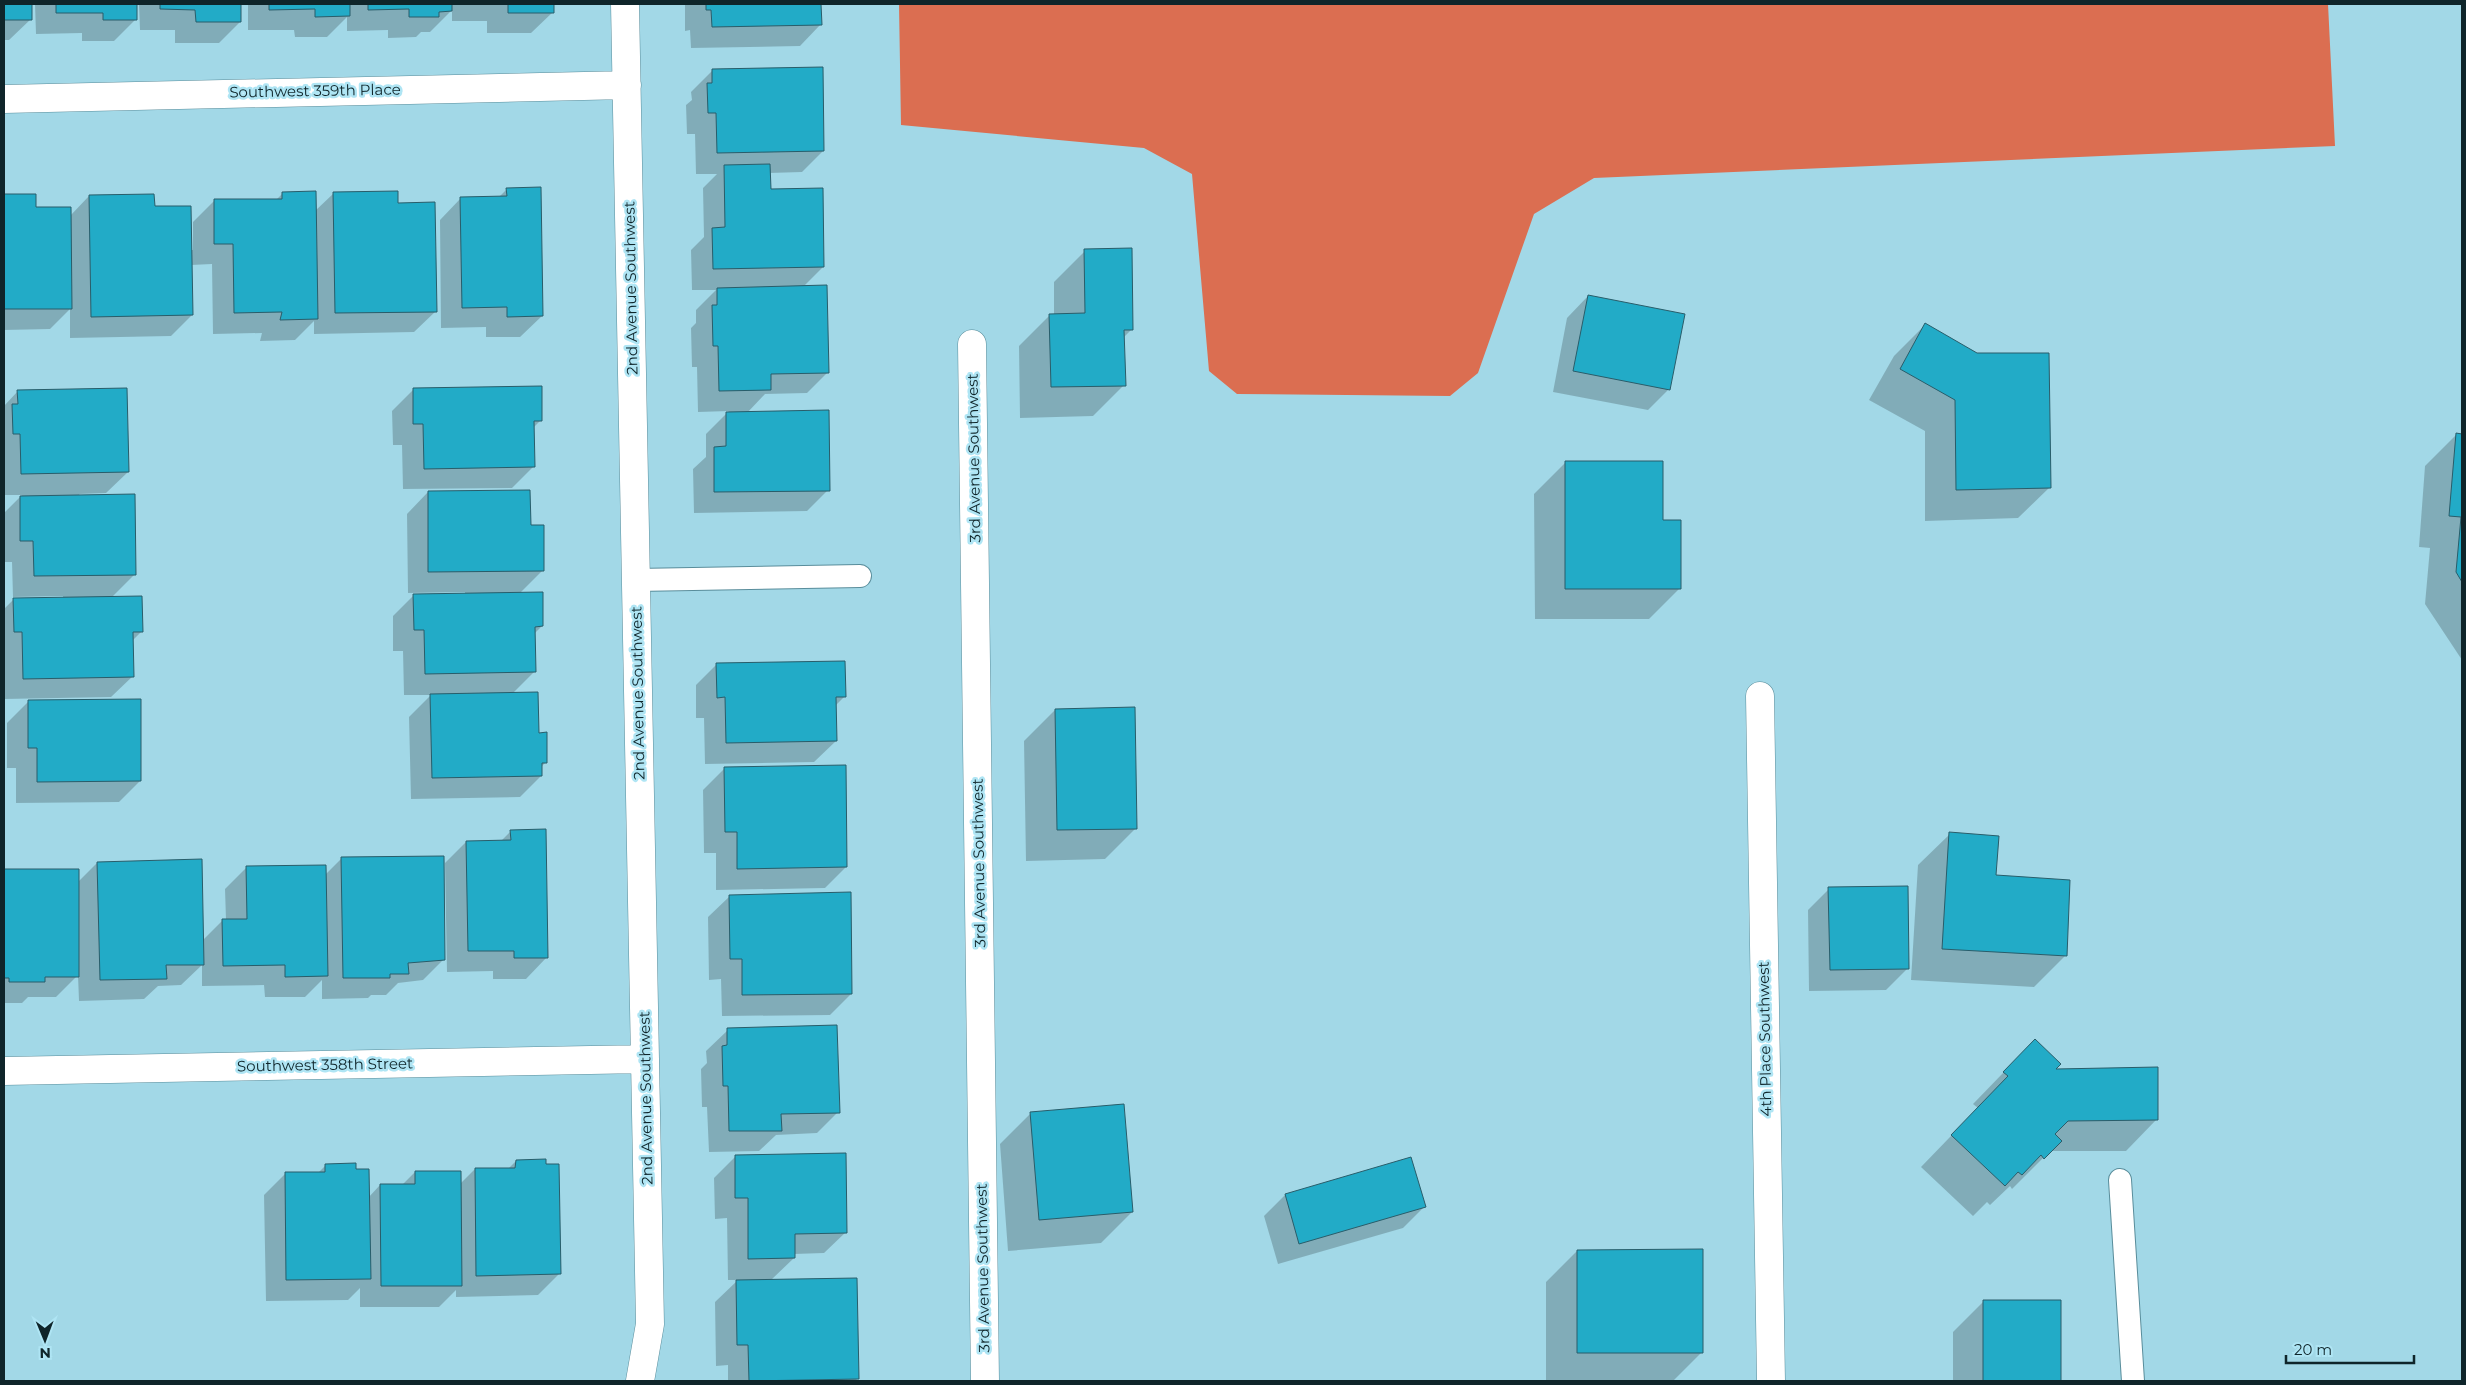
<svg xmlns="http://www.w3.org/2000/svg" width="2466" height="1385" font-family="Montserrat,sans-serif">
	<rect width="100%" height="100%" fill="#a2d8e7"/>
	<path fill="#db6e51" d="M899 4H2328L2335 146 1594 178 1534 214 1478 373 1450 396 1237 394 1209 371 1192 174 1144 148 901 125Z"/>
	<path fill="#0003" d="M4 4H31V19L9 40H4Z
		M35 4H135L136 19 114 41H82V33L36 34Z
		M139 4H240V22L219 43H175V30H140Z
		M248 4H553V12L531 33H487V21H452V10L430 32H421L416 37 388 38V30L347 31V17L327 37H295L294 30H248Z
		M685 4H820L821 24 800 46 691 48 690 30 685 31Z
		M713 70 823 151 802 172 769 173V190L823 267 803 287 828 372 807 393 765 394 747 413 828 490 807 511 694 513 693 469 706 457V434L729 411 698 412 697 367H692L691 328 696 323V310L716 290H692L691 250 704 237 703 188 717 174H696L695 134H687L686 105 692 100 691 92Z
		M507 189 542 316 520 337H486V327L441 328 440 220 461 198H498Z
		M283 193 315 211 334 193 397 204 436 311 414 332 314 334V321L295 340 260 341 262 333 213 334 212 264 191 265 192 315 171 336 70 338V309L50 329 4 330V195H35V208L70 216 89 196 153 207 191 250H193V222L214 201 276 200Z
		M1085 251 1132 329 1123 338 1124 385 1093 416 1020 418 1019 346 1050 315H1054V282Z
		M1588 296 1669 389 1648 410 1553 392 1567 318Z
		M1925 325 2050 487 2018 518 1925 521V431L1869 400 1894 356Z
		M413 390 541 420 533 428 534 466 512 488 403 489 402 445H393L392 411Z
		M18 391 128 472 106 493 79 494 135 574 111 598 142 631 132 641 133 676 111 697 4 699V609L14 599H63V596L13 597 12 562H4V513L22 495H4V406Z
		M2456 435H2462V660L2425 604 2430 548 2419 547 2425 466Z
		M1565 463 1680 588 1649 619H1535L1534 494Z
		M428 492 530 527 543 570 520 593 542 626 534 634V672L512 694 537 734 546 762 541 767V776L520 797 411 799 409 717 431 695H404L403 651H393V616L414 595 465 594V592L408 593 407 514Z
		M717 664 845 696 835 706 836 741 814 762 705 764 704 718H696V685Z
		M28 702 140 781 119 802 16 803V768H7V723Z
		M1055 710 1136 828 1105 859 1026 861 1024 741Z
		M724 769 846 867 825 888 716 890V853H704L703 790Z
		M511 831 547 957 526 979H493V971L447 972 445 863 466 842 501 841Z
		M1950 834 1995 876 2065 956 2034 987 1911 980 1918 865Z
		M342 858 444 959 423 980 398 983 386 995H371L368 998 322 999V980L305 997H265L264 985 202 986V965L181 985 158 986 144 999 79 1001 78 975 56 997H28L22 1003H4V870H77V883L97 863 202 941 223 920H226L225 889 246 868 325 875Z
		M1829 889 1907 969 1886 990 1809 991 1808 910Z
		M730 896 851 994 830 1015 722 1016 721 979 709 980 708 917Z
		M728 1030 838 1112 817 1133 776 1135 759 1151 709 1152 707 1107H702L701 1069 707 1063 706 1051Z
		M2053 1070 2157 1119 2126 1151H2050L2012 1189 2010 1186 1990 1205 1987 1202 1973 1216 1921 1167 1978 1108 1973 1104 2004 1072Z
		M1031 1113 1132 1212 1101 1243 1008 1251 1000 1144Z
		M735 1157 846 1232 824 1253 794 1254V1258L771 1280 857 1379 855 1381H728V1365L716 1366 715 1302 738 1280H728L727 1218 715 1219 714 1178Z
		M516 1161 559 1274 538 1295 456 1297V1290L439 1307H360V1288L348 1300 266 1301 264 1195 285 1174 318 1173 326 1165 354 1170 368 1198 380 1185H402L415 1172 459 1185 475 1169H508Z
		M1285 1195 1424 1207 1403 1228 1278 1264 1264 1216Z
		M1577 1251 1702 1352 1673 1381H1546V1282Z
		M1984 1301H2060V1381H1953V1332Z"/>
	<path fill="#22abc7" stroke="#295d6a" d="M4 4H32V20H4Z
		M56 4H137V20H103V13H56Z
		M160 4H241V22H196L195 10 160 9Z
		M269 4H350V16L315 17V9L269 10Z
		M368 4H452V11L439 12V17H409V9L368 10Z
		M508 4H554V13H508Z
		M706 4H821L822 25 712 27 711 10H706Z
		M823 67 824 151 717 153 716 113H708L707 83H712V69Z
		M770 164 771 189 823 188 824 267 713 269 712 228 725 227 724 165Z
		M541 187 543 316 507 317V307L462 308 460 197 507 196 506 188Z
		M316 191 318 319 280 320 282 312 234 313 233 244H214V199H282V192Z
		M398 191V203L435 202 437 312 335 313 333 192Z
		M4 194H36V207H71L72 309H4Z
		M154 194 155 206H191L193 315 91 317 89 195Z
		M1132 248 1133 330H1124L1126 386 1051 387 1049 314 1085 313 1084 249Z
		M827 285 829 373 771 374V390L719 391 718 346H713L712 305H717V288Z
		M1588 295 1685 314 1670 390 1573 371Z
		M1925 323 1977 353H2049L2051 488 1956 490 1955 400 1900 369Z
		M542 386V421H534L535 467 424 469 423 424H413V388Z
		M127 388 129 472 21 474 20 434H13L12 404H18L17 390Z
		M829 410 830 491 714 492V447L726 446V412Z
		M2456 433 2462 434V582L2456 572 2461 517 2449 516Z
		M1565 461H1663V520H1681V589H1565Z
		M530 490 531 525H544V571L428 572V491Z
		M135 494 136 575 34 576 33 541H20V496Z
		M543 592V626L535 627 536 672 425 674 424 630H414L413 594Z
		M142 596 143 632H133L134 677 23 679 22 632H14L13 598Z
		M845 661 846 697H836L837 741 726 743 725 697 717 698 716 663Z
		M538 692 539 733 547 732V763H542V776L432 778 430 694Z
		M141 699V781L37 782V748H28V700Z
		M1135 707 1137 829 1057 830 1055 709Z
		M846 765 847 867 737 869V832H725L724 767Z
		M546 829 548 958H514V951H468L466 841 511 840 510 830Z
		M1949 832 1999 836 1996 875 2070 880 2067 956 1942 949Z
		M444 856 445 960 408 963 409 974H390V978H343L341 857Z
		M202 859 204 965H166L167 979 100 980 97 862Z
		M326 865 328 976 285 977V965L223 966 222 919H247L246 866Z
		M4 869H79V977H45V982H9V978H4Z
		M1908 886 1909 969 1830 970 1828 887Z
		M851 892 852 994 742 995V959H730L729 895Z
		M837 1025 840 1113 781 1114 782 1131H729L728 1086H723L722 1046 727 1045V1028Z
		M2035 1039 2061 1064 2056 1069 2158 1067V1120L2068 1121 2055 1134 2062 1141 2044 1159 2041 1155 2022 1175 2018 1172 2005 1186 1951 1135 2008 1076 2003 1072Z
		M1124 1104 1133 1212 1039 1220 1030 1112Z
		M846 1153 847 1233 795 1234V1258L748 1259V1198H735V1155Z
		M1411 1157 1426 1207 1299 1244 1285 1194Z
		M546 1159V1164H559L561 1274 476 1276 475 1168H515L516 1160Z
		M356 1163V1169H369L371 1279 286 1280 285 1172H325V1164Z
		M415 1171H461L462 1286H381L380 1184H415Z
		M1703 1249V1353H1577V1250Z
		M857 1278 859 1379 749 1381 748 1345H737L736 1280Z
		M1983 1300H2061V1381H1983Z"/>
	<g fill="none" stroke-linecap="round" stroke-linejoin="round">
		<g stroke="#598d9b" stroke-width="24">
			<path id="lane" d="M636 580 860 576
				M2120 1180 2133 1381"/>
		</g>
		<g stroke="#598d9b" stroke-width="29">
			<path id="street" d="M625 4 650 1324 640 1381
				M4 99 627 85
				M972 344 985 1381
				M1760 696 1771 1381
				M4 1071 645 1059"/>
		</g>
		<use href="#lane" stroke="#fff" stroke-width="22"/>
		<use href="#street" stroke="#fff" stroke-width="28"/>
	</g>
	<g text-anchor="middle" stroke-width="5" stroke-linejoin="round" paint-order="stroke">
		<g font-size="15" fill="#0f252a" stroke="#afe5f4">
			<text transform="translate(315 91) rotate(-1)" y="5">Southwest 359th Place</text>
			<text transform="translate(631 288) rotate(-91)" y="5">2nd Avenue Southwest</text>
			<text transform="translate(974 458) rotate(-91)" y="5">3rd Avenue Southwest</text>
			<text transform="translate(638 693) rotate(-91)" y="5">2nd Avenue Southwest</text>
			<text transform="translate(979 863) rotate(-91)" y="5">3rd Avenue Southwest</text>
			<text transform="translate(1765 1039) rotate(-91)" y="5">4th Place Southwest</text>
			<text transform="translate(325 1065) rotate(-1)" y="5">Southwest 358th Street</text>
			<text transform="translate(646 1098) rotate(-91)" y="5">2nd Avenue Southwest</text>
			<text transform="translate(983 1268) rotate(-91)" y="5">3rd Avenue Southwest</text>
		</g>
	</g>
	<rect width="2466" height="1385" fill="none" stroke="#0f252a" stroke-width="10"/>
	<g transform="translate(45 1340) rotate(179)" stroke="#afe5f4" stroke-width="4" paint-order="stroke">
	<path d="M0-4L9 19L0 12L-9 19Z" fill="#0f252a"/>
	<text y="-8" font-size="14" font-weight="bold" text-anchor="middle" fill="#0f252a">N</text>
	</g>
	<path d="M2286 1355v8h128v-8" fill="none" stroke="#0f252a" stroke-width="2.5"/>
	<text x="2294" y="1355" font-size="15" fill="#0f252a" stroke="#afe5f4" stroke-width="4" paint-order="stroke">20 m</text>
</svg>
